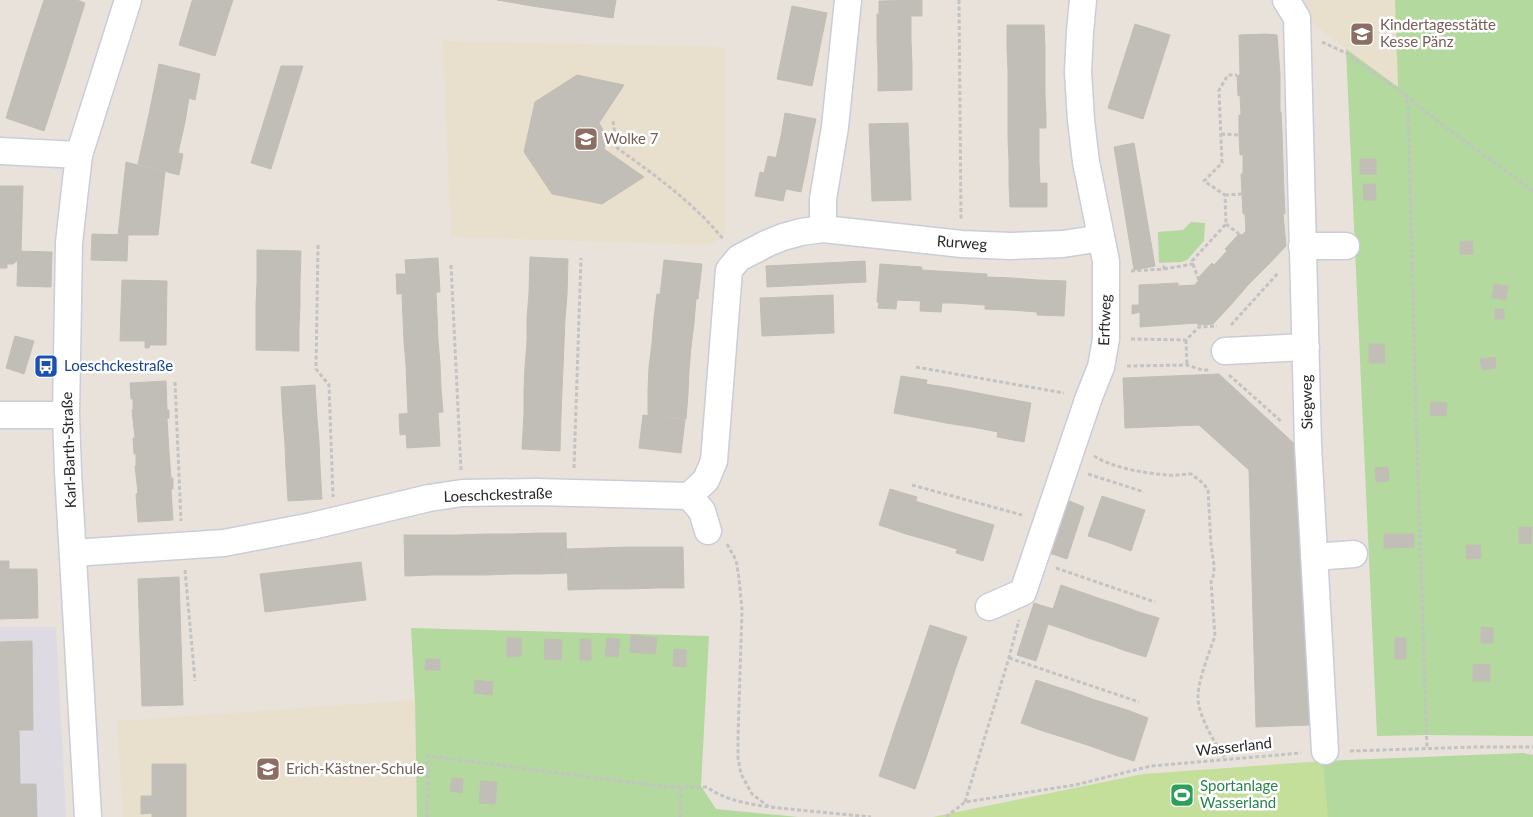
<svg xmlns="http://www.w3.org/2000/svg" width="1533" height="817" font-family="Lato,sans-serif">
	<rect width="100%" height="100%" fill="#e8e2db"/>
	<path fill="#dddbe1" d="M0 627H56L66 817H0Z"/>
	<path fill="#e8dfcc" d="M1301 0H1395L1398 88 1308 20 1307 4Z
		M443 41 725 47 726 231 722 237 710 245 451 237Z
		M415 700 417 817H123L117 721Z"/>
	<path fill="#b3d99e" d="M1395 0H1533V736L1426 735 1377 736 1346 49 1398 87Z
		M1191 222 1205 223 1204 241 1187 260 1181 262 1159 263 1158 232 1183 230Z
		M411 628 709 636 701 786 716 809 798 817H417L415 700Z
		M1523 753 1533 755V817H1304L1323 761Z"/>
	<path fill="#c3df9a" d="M1323 761 1328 817H933L1143 774Z"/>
	<path fill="#c1bdb7" stroke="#c3beb5" d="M44 0H77L85 3 65 67 26 54Z
		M192 0H233L229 12Z
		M497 0H533L532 6Z
		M533 0H616L613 18 532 6Z
		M922 0V16H911V40L877 41V14H879V1Z
		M192 1 229 12 215 56 179 45Z
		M792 6 827 13 822 37 787 30Z
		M1135 24 1170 35 1143 119 1108 108Z
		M1007 25H1044L1045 48H1007Z
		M787 30 822 37 817 62 782 55Z
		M1266 34 1277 35 1280 74 1237 76 1240 75 1239 35Z
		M911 40 912 65 878 66 877 41Z
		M1007 48H1045V70L1008 71Z
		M26 54 65 67 44 131 6 118Z
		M782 55 817 62 812 86 777 79Z
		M159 64 200 74 195 100 189 98 185 122 149 114Z
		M912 65V90L878 91V66Z
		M281 66H303L271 169 251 163Z
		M1045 70V93L1008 94V71Z
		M1280 74V112H1281L1282 133 1239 135V115H1241L1240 95 1238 96 1237 76Z
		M577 75 624 85 599 123 607 137 604 149 644 177 602 204 552 194 524 152 535 102Z
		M1045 93 1046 116 1008 117V94Z
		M785 113 816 119 811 142 781 136Z
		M149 114 185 122 178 153 183 154 179 175 138 164Z
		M1046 116V128H1039V139H1008V117Z
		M908 123 909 148 870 150 869 124Z
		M1282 133 1284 192 1242 194 1241 174H1243V155H1240L1239 135Z
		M781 136 811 142 807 164 776 158Z
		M1008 139H1039V162H1009Z
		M1134 143 1155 266 1134 270 1114 147Z
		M909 148 910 174 871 175 870 150Z
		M768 156 807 164 801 192 786 189 783 201 755 196 760 172 764 173Z
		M1360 159H1376V174H1360Z
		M126 162 165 172 158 235H118Z
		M1009 162H1039L1040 184H1009Z
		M910 174 911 200 872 201 871 175Z
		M1047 183V207H1010L1009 184Z
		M1363 184H1375L1376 200H1364Z
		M0 186H23L21 251H0Z
		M1284 192 1285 214H1283L1286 246 1270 263 1239 234 1242 235 1246 231 1245 214H1243L1242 194Z
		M92 234 128 235 127 261 91 260Z
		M1239 234 1270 263 1248 285 1229 307 1198 278 1212 263 1214 265 1227 251 1225 249Z
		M1472 241 1473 254H1460V242Z
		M257 250 301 251 300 283 257 282Z
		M0 251H18V260L13 264H7V268H0Z
		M18 251 52 252 51 287 17 286Z
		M530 257 568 259 567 295 529 293Z
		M438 258 440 292 397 294 396 274H406L405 260Z
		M664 260 702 264 698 299 660 295Z
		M865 261 866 282 767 287 766 266Z
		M880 264 922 267 920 301 897 300 896 309 878 308 879 303 877 302Z
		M922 270 954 272 953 303H942L941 312 920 311Z
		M954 272 987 274 985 305 953 303Z
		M987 277 1012 278 1011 310 985 309Z
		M1012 278 1038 280 1037 312 1011 310Z
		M1198 278 1229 307 1213 324 1198 325 1197 323 1140 327V312L1132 314V305H1139V285L1178 283V286L1195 285 1199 280 1197 279Z
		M122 280 167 281 166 345H150L149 348H145V341H120Z
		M1038 280 1066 281 1064 316 1037 315Z
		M257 282 300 283V306L256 305Z
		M1494 284 1508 286 1506 300 1492 298Z
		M436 292 437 316 403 318 402 294Z
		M529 293 567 295 565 319 527 318Z
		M657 294 696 298 694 323 654 318Z
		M833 295 834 333 762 336 760 298Z
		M256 305 300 306 299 328H256Z
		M1495 309H1504V319H1495Z
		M437 316 438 340 404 342 403 318Z
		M527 318 565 319 564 343 527 341Z
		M654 318 694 323 691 347 652 343Z
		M256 328H299V351L256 350Z
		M15 336 34 341 24 374 6 368Z
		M438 340 440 363 406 365 404 342Z
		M527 341 564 343 563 369 525 367Z
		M652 343 691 347 689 371 649 367Z
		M1369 344H1384L1385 363H1369Z
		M1495 357 1496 368 1482 370 1480 359Z
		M440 363 441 388 407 390 406 365Z
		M525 367 563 369 562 390 524 389Z
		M649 367 689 371 688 394 648 390Z
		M1219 374 1299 448 1310 725 1256 727 1249 470 1199 425 1125 428 1123 378Z
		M901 376 927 380 920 418 894 413Z
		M166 381 167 410H169V418L167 419 169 452 134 454 133 438H135L132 410H133V399H131L130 383Z
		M926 384 952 388 946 423 920 418Z
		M315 385 317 418 283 420 281 387Z
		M441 388 443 412 408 414 407 390Z
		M952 388 978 393 972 427 946 423Z
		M524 389 562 390 561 416 524 414Z
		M648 390 688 394 686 419 648 415Z
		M978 393 1004 398 998 432 972 427Z
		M1004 398 1031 403 1024 442 997 437Z
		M1431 402 1447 403 1446 416 1430 415Z
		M438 412 440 446 407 448 406 434 400 435 399 414Z
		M524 414 561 416 560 451 522 449Z
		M643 415 685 420 681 453 639 448Z
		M317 418 319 442 285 444 283 420Z
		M319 442 320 466 286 468 285 444Z
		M169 452 171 478H173V489H171L173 520 138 522 136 494 138 493 135 466H136V454Z
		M320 466 322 499 288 501 286 468Z
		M1388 467 1389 481 1376 482 1375 468Z
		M890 489 917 497 906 534 879 525Z
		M1102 496 1123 503 1110 543 1088 536Z
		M1067 500 1084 507 1067 559 1049 553Z
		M915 501 941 509 931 541 906 534Z
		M1123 503 1145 510 1131 551 1110 543Z
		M941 509 967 517 957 549 931 541Z
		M967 517 994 525 983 561 956 553Z
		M1519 527H1532L1531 544 1519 543Z
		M539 533H566L567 573 539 574Z
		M539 533V574H513L512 534Z
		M485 534 486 575H458V535Z
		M485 534H512L513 574 486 575Z
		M1384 534H1414V547L1384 548Z
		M404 535H431L432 575 405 576Z
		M431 535H458V575H432Z
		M1466 545H1480L1481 558 1467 559Z
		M626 547H654L656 588 627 589Z
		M626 547 627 589H598L597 548Z
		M654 547H683L684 588H656Z
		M597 548 598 589 568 590 567 549Z
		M0 561H9V569H37L38 618 0 619Z
		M361 562 366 600 315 606 311 568Z
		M311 568 315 606 265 612 260 574Z
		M179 577 181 641 140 642 138 579Z
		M1061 585 1081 592 1069 631 1048 624Z
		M1081 592 1101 599 1088 638 1069 631Z
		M1101 599 1120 605 1107 644 1088 638Z
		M1034 603 1053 609 1036 661 1017 655Z
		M1120 605 1139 612 1126 651 1107 644Z
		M1139 612 1159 618 1146 657 1126 651Z
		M930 625 967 637 956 667 920 655Z
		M1481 627 1493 628V643H1481Z
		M631 635 657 638 655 654 630 652Z
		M507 638H521V656L507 657Z
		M607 638 620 639 618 657 605 656Z
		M1395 638H1406V659H1395Z
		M545 639 562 640 561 660 544 659Z
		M580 639H591V660H580Z
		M32 641 33 730H19L20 784H36L37 817H0V642Z
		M181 641 183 705 142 706 140 642Z
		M674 649 686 650V667L673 666Z
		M920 655 956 667 946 698 910 685Z
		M426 659H440V670H425Z
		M1490 664V681H1473V665Z
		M475 680 493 682 492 695 474 693Z
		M1036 680 1054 686 1040 730 1021 723Z
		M910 685 946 698 936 728 899 716Z
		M1054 686 1073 692 1059 736 1040 730Z
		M1073 692 1092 699 1078 742 1059 736Z
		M1092 699 1111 705 1096 748 1078 742Z
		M1111 705 1130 711 1115 755 1096 748Z
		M1130 711 1148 718 1134 761 1115 755Z
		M899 716 936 728 926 758 889 746Z
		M889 746 926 758 915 789 879 776Z
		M152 764H186V817H152V813L141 814V796H152Z
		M452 778 463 779 462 793 450 791Z
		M481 781 497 782 495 804 479 803Z"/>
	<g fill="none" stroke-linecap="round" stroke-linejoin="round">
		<g stroke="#cacdd8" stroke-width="29">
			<path id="minor" d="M1286 0 1297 18 1308 445 1325 751
				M0 151 79 155
				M823 229 962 244 1010 246 1063 244 1101 238
				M1302 246H1346
				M1225 351 1306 347
				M0 415H66
				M689 496 702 511 708 531
				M73 553 224 543 312 526 429 498 462 493 536 492 689 496 706 480 714 461 729 270 739 258 768 243 783 237 801 232 823 229V199L835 127 848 0
				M1314 557 1354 554
				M989 607 1023 592 1089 397 1101 367 1106 339V261L1086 162 1081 120 1078 72 1080 32 1083 0
				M88 817 68 472 66 415 69 243 75 189 79 155 128 0"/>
		</g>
		<path stroke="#c3c3c3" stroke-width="3" stroke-dasharray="4 2.5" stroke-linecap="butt" d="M959 0 961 219
			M1322 42 1346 53 1405 94 1408 105 1416 414 1427 749
			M1405 95 1440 123 1533 191
			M613 121 617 148C655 175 694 203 724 240
			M1221 134 1239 135
			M1225 195 1242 194
			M1226 224 1239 234
			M318 245 316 369 329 385 333 497
			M1193 264 1198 278
			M451 265 461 470
			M1164 269 1193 264 1192 261 1226 224 1225 195 1204 181 1222 163 1219 90 1228 75H1237
			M1131 271 1164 269V263
			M1231 325 1279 272
			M1131 339 1186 340 1199 327 1217 326
			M1186 340 1187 365
			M1127 366 1187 365 1202 370H1210
			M916 367 1064 393
			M1229 375 1282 422
			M175 382 181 521
			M1094 456C1113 468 1144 473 1167 475 1175 476 1183 474 1191 474L1203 483 1208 490 1211 545 1214 565V574L1211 581 1215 636C1210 650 1198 681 1198 696 1197 714 1215 744 1226 759
			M574 468 581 258
			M1088 474 1144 492
			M912 485 1022 515
			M727 544 736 560 739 578 742 610 738 737V758L741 774 752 794 769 807 871 817
			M1056 568 1155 602
			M185 570 195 681
			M1009 658 1139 702
			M1350 751 1475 747H1533
			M965 802 1008 661 1019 620
			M427 817 428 756 667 787H707C724 800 749 804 769 807
			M680 817 681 787
			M946 817 965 802 1075 785 1151 766 1301 753"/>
		<use href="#minor" stroke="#fff" stroke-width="26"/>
	</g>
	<defs>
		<g id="school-square" transform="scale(1.25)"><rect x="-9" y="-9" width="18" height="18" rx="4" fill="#8d6e63" stroke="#fff"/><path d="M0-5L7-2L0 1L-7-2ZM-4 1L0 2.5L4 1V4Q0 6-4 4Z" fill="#fff"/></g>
		<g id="bus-square" transform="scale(1.25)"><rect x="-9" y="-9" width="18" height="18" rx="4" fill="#1a4fb4" stroke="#fff"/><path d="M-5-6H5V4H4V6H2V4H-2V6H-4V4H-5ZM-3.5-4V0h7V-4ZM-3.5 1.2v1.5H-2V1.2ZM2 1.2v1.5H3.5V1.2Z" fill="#fff"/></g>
		<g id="stadium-square" transform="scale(1.25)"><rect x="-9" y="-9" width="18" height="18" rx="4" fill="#2e9e5b" stroke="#fff"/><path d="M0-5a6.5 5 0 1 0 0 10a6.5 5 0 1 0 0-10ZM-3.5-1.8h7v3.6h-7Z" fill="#fff"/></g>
	</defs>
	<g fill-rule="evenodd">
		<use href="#school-square" x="1362" y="34"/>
		<use href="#school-square" x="586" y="139"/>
		<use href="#bus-square" x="46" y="366"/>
		<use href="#school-square" x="268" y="769"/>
		<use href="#stadium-square" x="1182" y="795"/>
	</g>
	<g text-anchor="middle" stroke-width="5" stroke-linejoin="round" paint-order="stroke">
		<g font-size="15" fill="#785e54" stroke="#fff" text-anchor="start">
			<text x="1380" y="30">Kindertagesstätte<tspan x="1380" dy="17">Kesse Pänz</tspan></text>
			<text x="604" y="144">Wolke 7</text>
			<text x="286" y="774">Erich-Kästner-Schule</text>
		</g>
		<g font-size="15" fill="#282828" stroke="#fff">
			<text transform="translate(962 243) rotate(4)" y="5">Rurweg</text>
			<text transform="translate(1105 320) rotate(-88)" y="5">Erftweg</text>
			<text transform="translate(1307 402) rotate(-91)" y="5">Siegweg</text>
			<text transform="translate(69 450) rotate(-92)" y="5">Karl-Barth-Straße</text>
			<text transform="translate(498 495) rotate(-2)" y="5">Loeschckestraße</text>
			<text transform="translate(1234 747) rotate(-6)" y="5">Wasserland</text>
		</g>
		<g font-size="15" fill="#164399" stroke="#fff" text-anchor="start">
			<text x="64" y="371">Loeschckestraße</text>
		</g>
		<g font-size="15" fill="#27864d" stroke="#fff" text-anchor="start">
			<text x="1200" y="791">Sportanlage<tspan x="1200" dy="17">Wasserland</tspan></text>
		</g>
	</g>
</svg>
